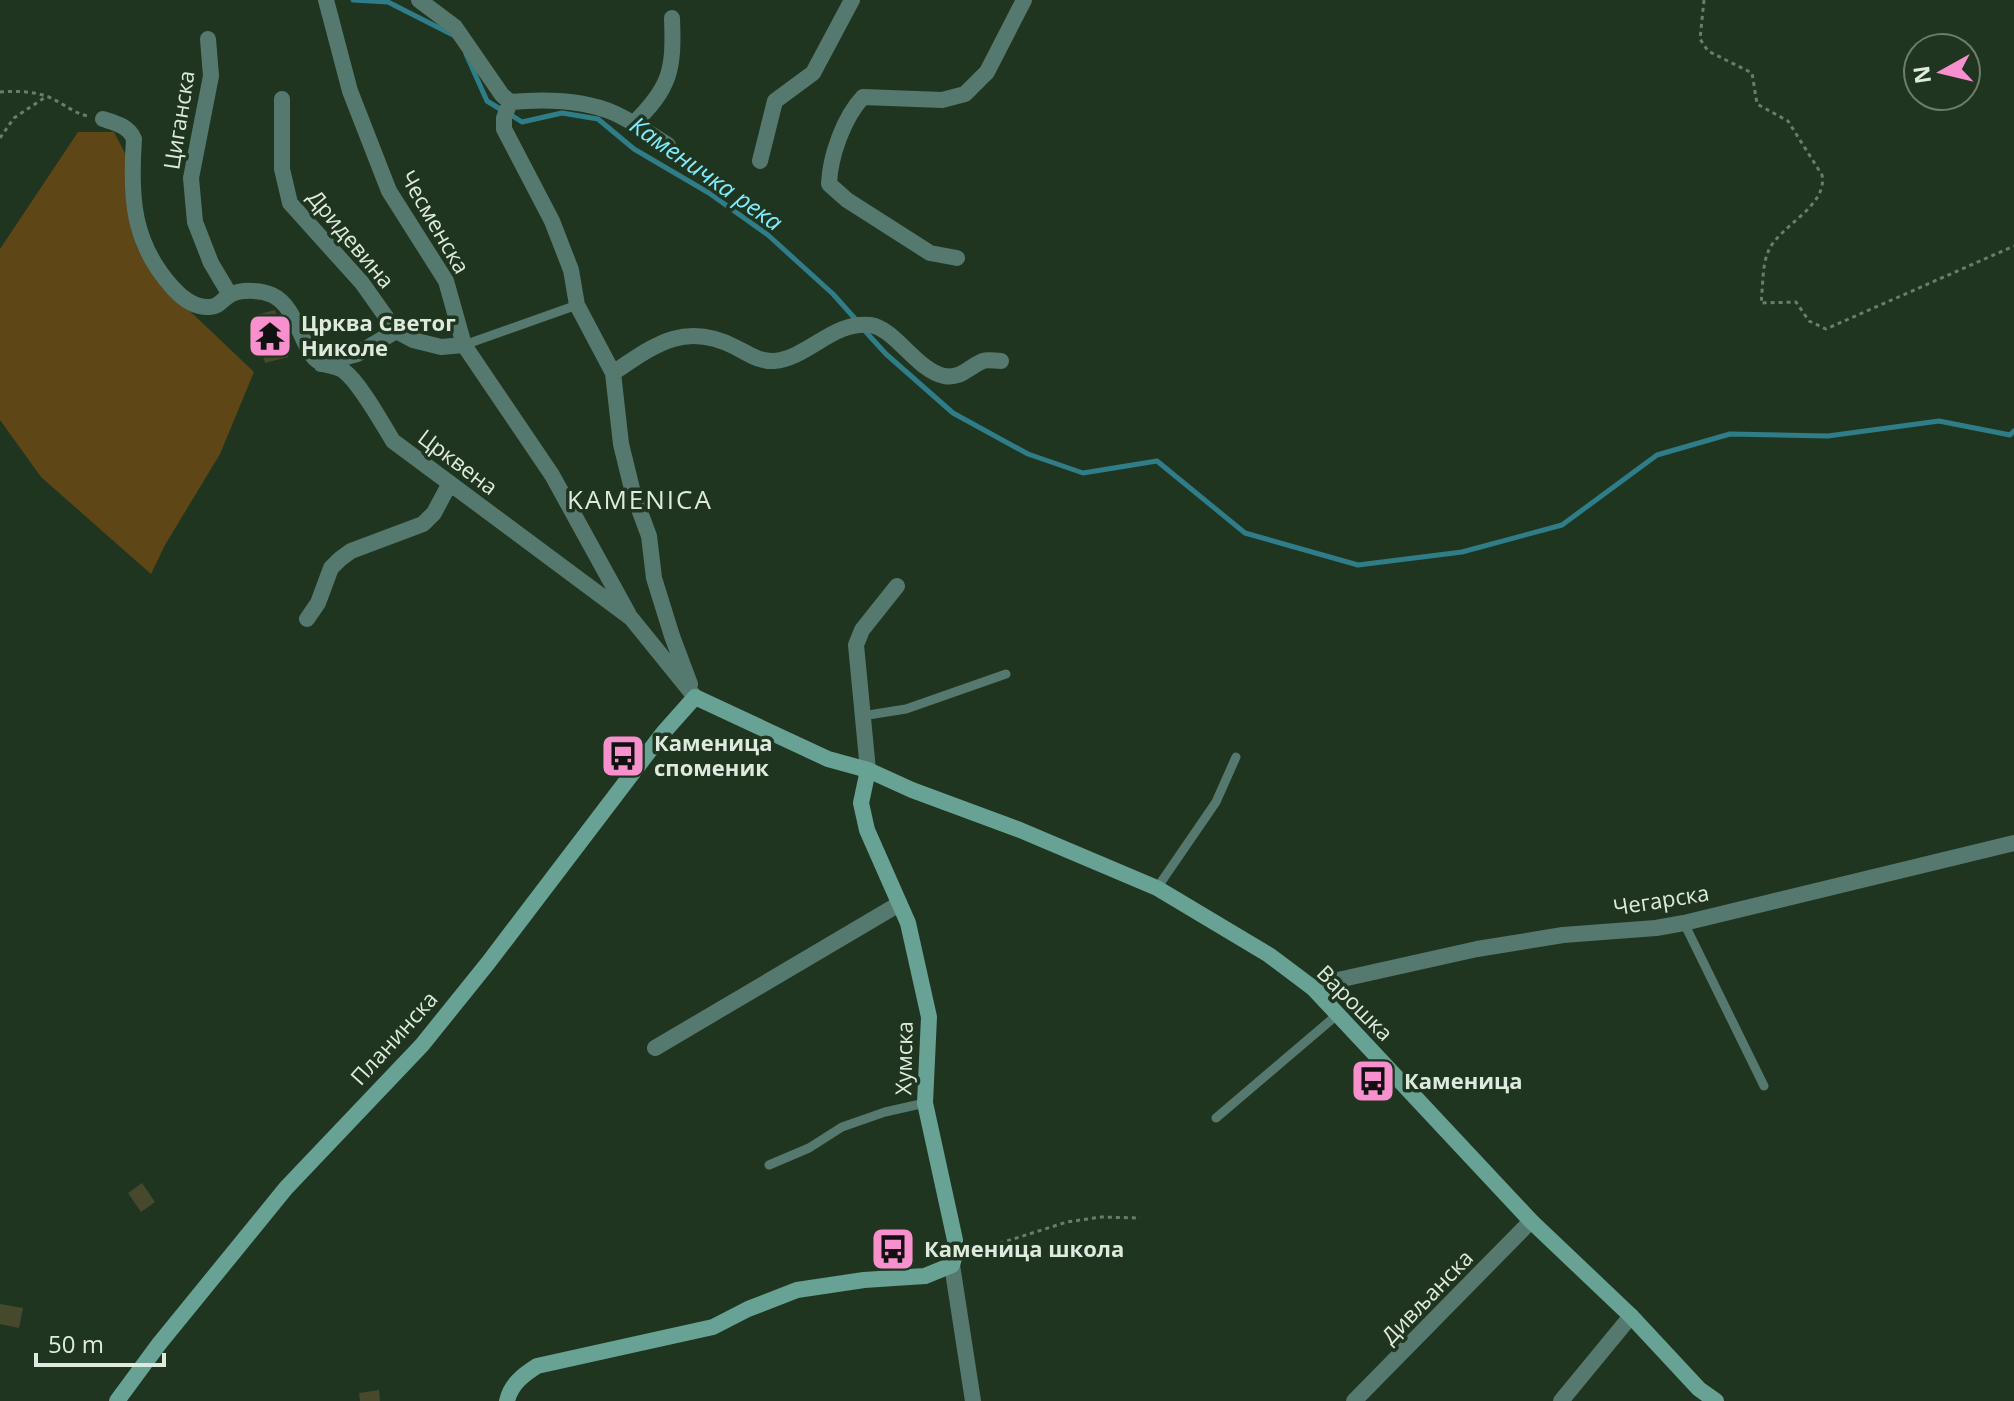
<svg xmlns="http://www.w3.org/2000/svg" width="2014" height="1401" font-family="'Open Sans',sans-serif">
	<rect width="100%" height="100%" fill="#203520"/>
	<path fill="#5e4616" d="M78 132H114L129 161 131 204 137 248 173 295 254 372 220 454 165 545 151 574 41 477 0 420V249Z"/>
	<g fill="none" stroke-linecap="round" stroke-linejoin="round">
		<path stroke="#2f7d89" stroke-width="5" d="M353 0 388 2 455 36
			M466 54 487 101 500 109
			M511 115 522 122 562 113 598 119 634 149 709 193 768 235 833 294 858 322
			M865 331 886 354 953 413 1028 454 1083 473 1157 461 1245 533 1358 565 1462 552 1562 525 1657 455 1730 434 1828 436 1939 421 2010 435 2014 431"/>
	</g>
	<path fill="#46492c" d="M275 310 288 357 265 363 252 316Z
		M142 1183 155 1202 141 1212 128 1193Z
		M0 1304 23 1308 19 1328 0 1324Z
		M379 1390 380 1401H360L359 1393Z"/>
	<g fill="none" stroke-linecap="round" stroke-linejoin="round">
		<path stroke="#6a7c6a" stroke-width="3" stroke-dasharray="4 4" stroke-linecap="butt" d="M1704 0 1700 39 1708 51 1752 73 1757 104 1788 121 1822 175C1828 207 1778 226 1768 252 1762 266 1763 288 1761 303L1796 302 1809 321 1826 329 2014 246
			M0 92C15 91 31 91 46 96 61 101 72 113 88 116
			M0 138 14 118 47 96
			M969 1253 1067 1222 1101 1217 1140 1218"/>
		<path stroke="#55796f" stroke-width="9" d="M464 345 577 305
			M862 716 906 709 1006 674
			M1157 888 1216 802 1236 757
			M1684 923 1764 1086
			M1216 1118 1338 1014
			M769 1165 809 1148 842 1127 885 1112 925 1103"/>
		<path stroke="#55796f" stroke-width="16" d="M326 0 350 91 389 191 446 281 464 345 552 475 628 613
			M419 0 455 27 502 95 510 102C543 99 582 99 614 113 632 121 650 134 668 145
			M208 39 211 76 191 178 195 222 211 263 230 295
			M282 99V169L290 203 362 283 396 331 413 340 441 347 464 345
			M510 102 504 118V129L552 221 571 270 577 305 613 373 621 444 633 493 649 536 654 578 672 636 690 684
			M103 119C115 123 129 126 134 139 130 197 132 243 173 288 182 298 195 308 210 307 219 307 222 299 230 295 241 289 261 290 272 295 294 305 299 337 312 355 320 367 333 364 344 371 360 383 382 423 393 441L631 618 695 697
			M633 124C671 87 674 70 672 18
			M760 161 775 101 813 73 852 0
			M957 258 930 253 847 200 829 184C830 156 844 117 863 97L942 100 965 94 987 72 1024 0
			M321 364 357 354 396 331
			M613 373C654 345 685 321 735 347 747 353 760 362 774 361 808 358 833 321 870 325 895 328 916 370 944 376 962 379 968 367 983 361 988 359 995 361 1001 361
			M307 619 318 603 331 568 340 559 351 551 423 524 434 513 450 483
			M868 770 856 645 862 630 897 586
			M1313 988 1338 980 1477 949 1563 935 1656 928 1684 923 2014 843
			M655 1048 899 904
			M952 1265 973 1401
			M1354 1401 1531 1221
			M1561 1401 1631 1316"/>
		<path stroke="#67a294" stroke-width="16" d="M117 1401 159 1344 286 1188 422 1045 488 963 663 733 695 697 828 759 868 770 912 790 1020 830 1157 888 1269 955 1313 988 1531 1221 1631 1316 1699 1389 1716 1401
			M507 1401C511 1384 523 1375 537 1366L713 1327 748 1309 797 1290 864 1280 925 1276 952 1265 955 1255V1240L925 1103 929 1017 908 923 867 830 861 803 868 770"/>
	</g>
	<defs>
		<g id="temple-square" transform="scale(2.3)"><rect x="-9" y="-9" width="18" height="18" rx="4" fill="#f790cd" stroke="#203520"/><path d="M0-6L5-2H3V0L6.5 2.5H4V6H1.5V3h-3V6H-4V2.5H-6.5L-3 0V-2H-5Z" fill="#111"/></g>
		<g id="bus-square" transform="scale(2.3)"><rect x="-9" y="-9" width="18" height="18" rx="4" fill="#f790cd" stroke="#203520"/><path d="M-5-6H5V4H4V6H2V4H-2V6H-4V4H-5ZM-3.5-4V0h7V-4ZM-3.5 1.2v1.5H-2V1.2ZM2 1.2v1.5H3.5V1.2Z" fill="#111"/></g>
	</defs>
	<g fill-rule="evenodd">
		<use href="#temple-square" x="270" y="336"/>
		<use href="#bus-square" x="623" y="756"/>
		<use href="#bus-square" x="1373" y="1081"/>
		<use href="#bus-square" x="893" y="1249"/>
	</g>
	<g text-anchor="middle" stroke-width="7" stroke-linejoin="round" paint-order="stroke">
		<g font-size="22" fill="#ddeadd" stroke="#203520">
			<text transform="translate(179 120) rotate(-81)" y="8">Циганска</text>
			<text transform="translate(435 222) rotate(60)" y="8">Чесменска</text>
			<text transform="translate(351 239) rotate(50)" y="8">Дридевина</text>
			<text transform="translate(458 462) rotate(37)" y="8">Црквена</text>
			<text transform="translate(1661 900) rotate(-9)" y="8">Чегарска</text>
			<text transform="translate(1355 1003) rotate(45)" y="8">Варошка</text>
			<text transform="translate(394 1038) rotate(-48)" y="8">Планинска</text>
			<text transform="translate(904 1058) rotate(-89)" y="8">Хумска</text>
			<text transform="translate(1427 1297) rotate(-46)" y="8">Дивљанска</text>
		</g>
		<g font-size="22" font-weight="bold" fill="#ddeadd" stroke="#203520" text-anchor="start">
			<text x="301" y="331">Црква Светог<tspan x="301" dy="25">Николе</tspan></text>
			<text x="654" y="751">Каменица<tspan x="654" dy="25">споменик</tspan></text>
			<text x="1404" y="1089">Каменица</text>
			<text x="924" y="1257">Каменица школа</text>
		</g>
		<g font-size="24" font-style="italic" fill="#81ecfd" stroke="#203520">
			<text transform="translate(706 174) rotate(35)" y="8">Каменичка река</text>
		</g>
		<g font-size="26" letter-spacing="2" fill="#ddeadd" stroke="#203520">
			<text x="640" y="509">KAMENICA</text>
		</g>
	</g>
	<g transform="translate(1942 72) rotate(262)"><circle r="38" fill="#203520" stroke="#6c7d6c" stroke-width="2"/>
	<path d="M0-6L14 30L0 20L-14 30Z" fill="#f790cd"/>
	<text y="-12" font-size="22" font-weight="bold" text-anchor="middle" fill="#ddeadd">N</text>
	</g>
	<path d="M36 1353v12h128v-12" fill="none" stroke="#ddeadd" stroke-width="4"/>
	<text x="48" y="1353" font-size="24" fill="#ddeadd" stroke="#203520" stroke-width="6" paint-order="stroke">50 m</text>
</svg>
